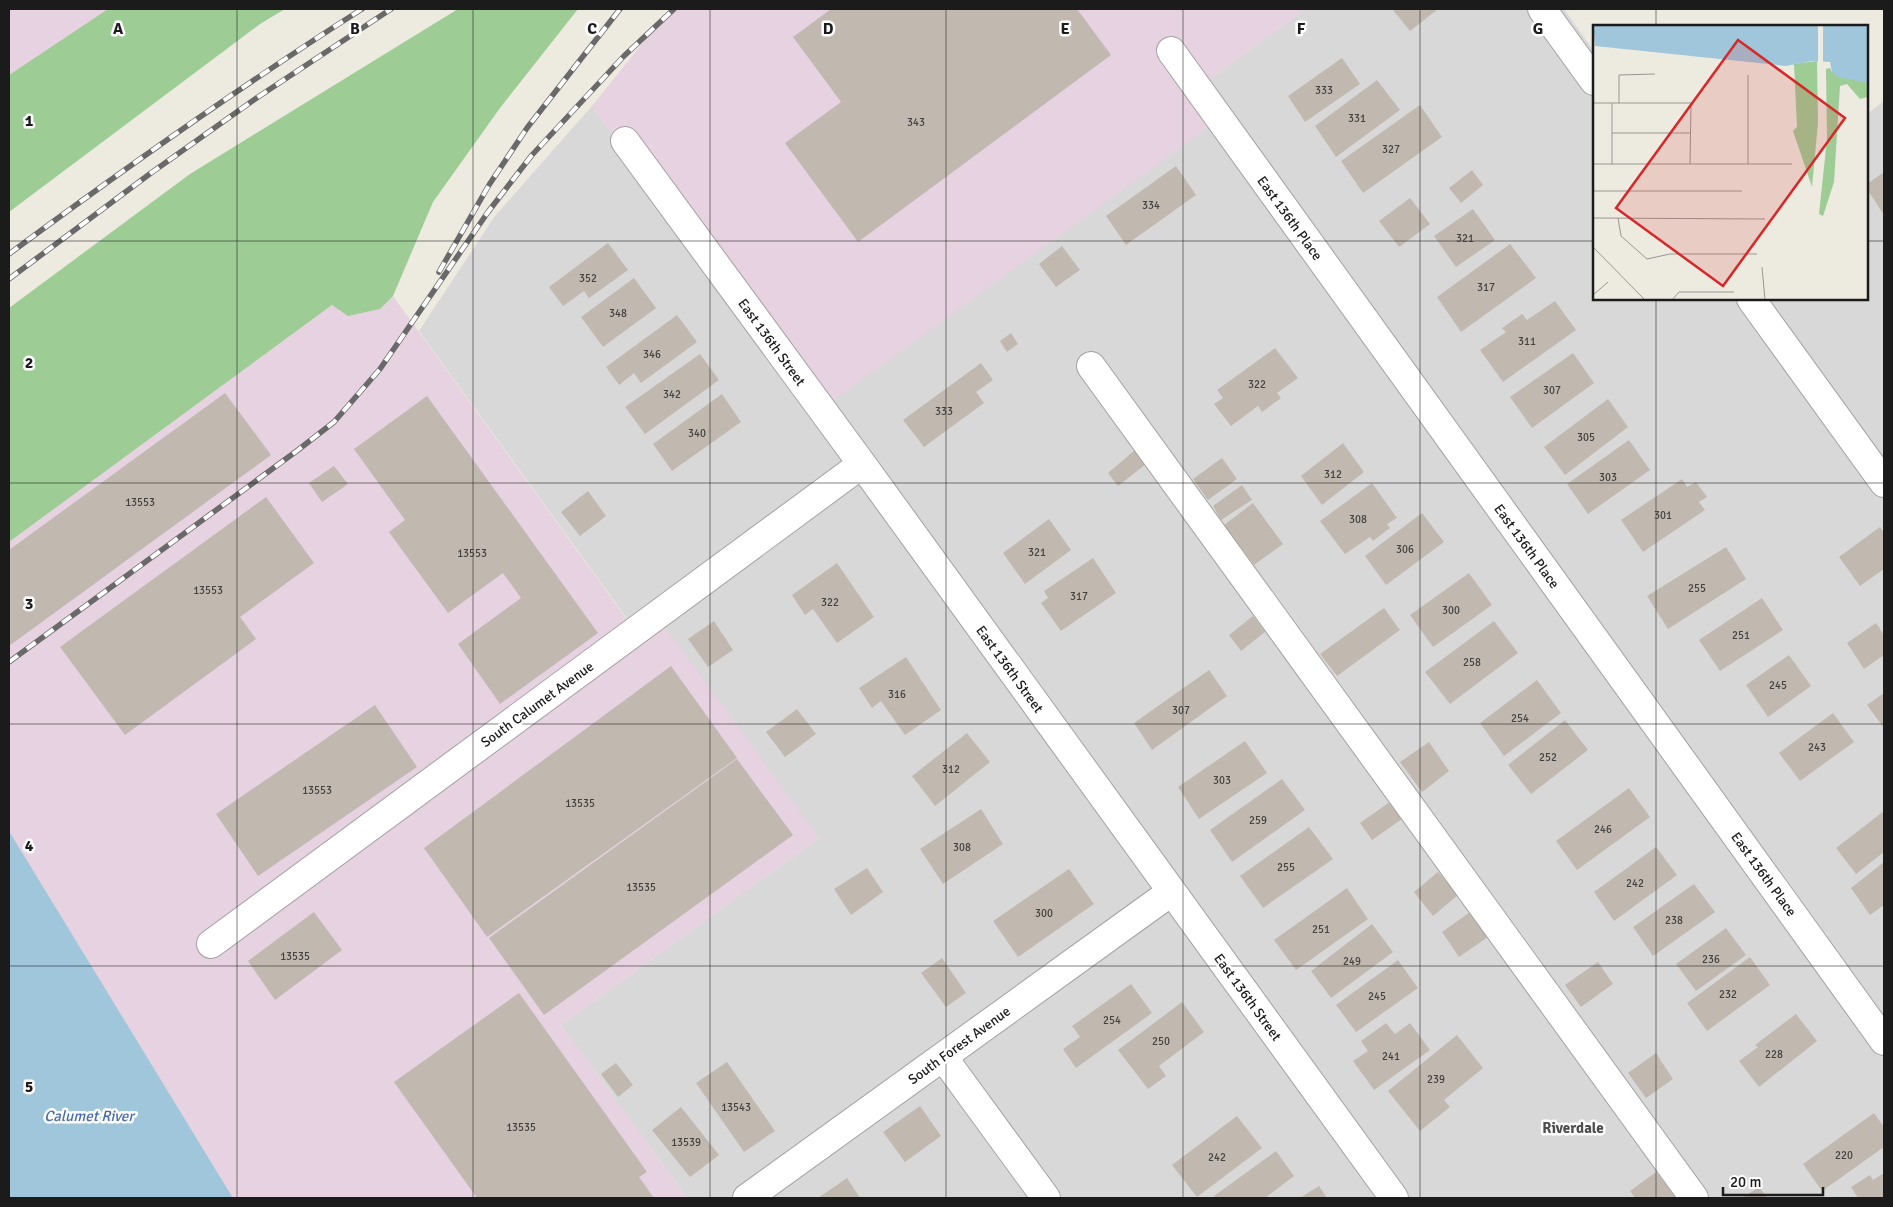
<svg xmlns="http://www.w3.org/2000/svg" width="1893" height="1207" font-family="Signika,sans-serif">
	<rect width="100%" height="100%" fill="#edeae0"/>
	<path fill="#d9d8d8" d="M1305 9H1564L1594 51V299H1867V114L1884 101V1198H687L561 1025 819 838 631 624 419 331 495 216 592 106 816 412 1188 95Z"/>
	<path fill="#e6d2e0" d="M9 9H108L9 75Z
		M670 9H1305L1188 95 1211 125 816 413 592 106Z
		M393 296 630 624 652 609 819 838 561 1025 687 1198H233L9 831V542L332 305 380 309Z"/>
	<path fill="#9ecc95" d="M108 9H285L260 24 9 212V75Z
		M458 9H578L500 108 433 202 393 296 380 309 348 316 332 305 9 542V308L190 174Z"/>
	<path fill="#a0c6db" d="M9 831 233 1198H9Z"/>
	<path fill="#c1b9b0" d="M831 9H1077L1111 55 858 242 785 143 841 102 793 37Z
		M1396 9H1438L1410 31 1393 10Z
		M1342 58 1360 84 1305 122 1288 96Z
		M1377 80 1400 110 1336 157 1315 126Z
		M1420 105 1442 137 1363 193 1341 161Z
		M1176 166 1196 195 1126 245 1106 216Z
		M1472 170 1483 185 1461 203 1449 188Z
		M1884 172V215L1867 189V184Z
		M1410 198 1430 224 1399 247 1379 221Z
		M1473 209 1495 240 1456 267 1434 236Z
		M608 243 628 270 589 298 584 291 563 306 549 287Z
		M1510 244 1536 278 1461 332 1437 297Z
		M1062 246 1080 270 1056 287 1039 264Z
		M634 278 656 308 603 347 581 317Z
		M1555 301 1576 330 1503 382 1480 350 1506 332 1502 328 1522 314 1527 320Z
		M677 315 697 342 641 383 634 373 619 385 606 367Z
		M1011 333 1018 344 1007 352 1000 341Z
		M1275 348 1298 378 1277 393 1281 398 1262 412 1258 406 1231 426 1214 404 1223 398 1217 390Z
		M1573 353 1594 383 1532 428 1510 397Z
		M700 354 719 380 645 434 625 407Z
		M981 363 993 380 976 392 984 403 924 447 903 420Z
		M225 393 271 455 9 646V550Z
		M722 394 741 422 672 471 653 444Z
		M427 396 598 633 500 704 458 644 521 598 503 573 448 613 389 532 405 520 354 449Z
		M1608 399 1628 427 1565 475 1544 447Z
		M1629 440 1650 470 1588 514 1567 484Z
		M1343 443 1364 472 1322 505 1301 476Z
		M1135 450 1146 464 1118 486 1108 473Z
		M1222 458 1237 479 1208 500 1193 479Z
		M334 466 348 484 322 502 309 483Z
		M1682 479 1687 487 1696 482 1707 497 1699 502 1705 510 1643 552 1621 520Z
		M1372 483 1397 518 1387 524 1390 528 1373 541 1370 537 1345 554 1320 521Z
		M1242 485 1252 500 1221 520 1213 506Z
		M588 491 606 516 580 536 561 512Z
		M266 497 314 563 240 617 256 639 125 735 60 647Z
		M1253 503 1283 544 1254 565 1224 525Z
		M1422 513 1444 542 1386 585 1365 556Z
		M1049 519 1071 550 1025 584 1003 553Z
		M1880 527 1884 533V569L1860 586 1839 557Z
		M1726 547 1746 579 1668 629 1647 596Z
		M1093 558 1116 593 1061 631 1041 603 1048 598 1044 591Z
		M837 563 874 617 837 643 813 609 805 615 792 595Z
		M1469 573 1492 605 1433 647 1410 615Z
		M1762 598 1783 630 1720 671 1699 640Z
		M1384 608 1400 630 1337 676 1320 654Z
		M1253 616 1265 632 1241 651 1229 635Z
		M714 621 733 650 708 667 688 639Z
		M1494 621 1518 653 1450 704 1425 672Z
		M1876 623 1884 635V655L1864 669 1847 643Z
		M1789 655 1811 686 1768 717 1746 685Z
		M906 657 941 710 905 735 881 701 872 708 859 688Z
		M671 666 737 758 487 937 424 848Z
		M1209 670 1227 696 1152 750 1134 723Z
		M1537 680 1561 713 1504 756 1480 723Z
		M1884 693V728L1867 705Z
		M375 705 417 767 258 876 216 814Z
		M797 709 816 734 785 757 766 732Z
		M1833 713 1854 742 1800 781 1779 753Z
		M1565 720 1588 750 1531 794 1508 765Z
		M967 733 990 762 935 806 912 776Z
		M1245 741 1267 773 1199 819 1178 787Z
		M1429 742 1449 771 1422 792 1400 762Z
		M737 759 793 835 544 1015 489 938Z
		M1282 779 1305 810 1232 862 1210 830Z
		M1629 788 1650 817 1577 870 1556 841Z
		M1390 802 1402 819 1372 840 1360 823Z
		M981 809 1003 844 943 884 920 849Z
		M1884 811V852L1856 874 1836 848Z
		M1309 827 1333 859 1263 908 1240 876Z
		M1656 847 1677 875 1614 921 1594 892Z
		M1884 862V905L1870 915 1851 888Z
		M867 868 883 892 851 915 834 889Z
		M1069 869 1094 904 1018 957 993 921Z
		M1438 872 1458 895 1433 916 1414 892Z
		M1694 884 1715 912 1653 956 1633 927Z
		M1347 888 1368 919 1296 970 1274 940Z
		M314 912 342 950 275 1000 248 961Z
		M1470 912 1488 937 1459 957 1442 932Z
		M1372 924 1393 952 1331 998 1311 971Z
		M1726 928 1746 955 1696 991 1676 964Z
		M1750 957 1770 985 1707 1031 1687 1003Z
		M942 958 966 993 946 1007 921 973Z
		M1398 960 1418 988 1356 1032 1336 1005Z
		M1598 962 1613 984 1581 1007 1565 985Z
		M1131 984 1152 1013 1076 1068 1063 1049 1080 1037 1072 1026Z
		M519 993 647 1172 639 1177 654 1198H477L394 1082Z
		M1182 1002 1204 1032 1159 1066 1166 1076 1148 1089 1118 1050Z
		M1796 1014 1817 1041 1759 1087 1739 1061 1758 1047 1755 1045Z
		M1386 1023 1395 1034 1410 1023 1430 1050 1374 1090 1353 1061 1368 1051 1361 1041Z
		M1457 1035 1483 1068 1444 1100 1450 1107 1420 1131 1388 1091Z
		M1656 1053 1673 1079 1646 1098 1628 1073Z
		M727 1062 775 1131 744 1152 696 1083Z
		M616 1063 633 1085 618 1097 601 1074Z
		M920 1106 941 1136 905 1162 883 1132Z
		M681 1107 719 1155 690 1177 652 1130Z
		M1874 1113 1884 1127V1147L1822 1191 1803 1164Z
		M1237 1116 1262 1148 1197 1197 1172 1165Z
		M1276 1151 1294 1176 1265 1198H1216L1214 1196Z
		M1656 1172 1675 1196 1672 1198H1635L1630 1191Z
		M1884 1173V1198H1858L1851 1187 1870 1175 1873 1180Z
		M847 1178 860 1198H818Z
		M1319 1186 1327 1198H1300Z
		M1759 1187 1767 1198H1742Z"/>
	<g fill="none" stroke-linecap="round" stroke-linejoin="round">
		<g stroke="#a2a2a2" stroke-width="30">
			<path id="minor" d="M1542 9 1594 81
				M1171 51 1884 1041
				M625 141 862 464 1394 1198
				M1751 299 1884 483
				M1091 366 1694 1198
				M211 944 862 464
				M943 1057 1046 1198
				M747 1198 1171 892"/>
		</g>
		<use href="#minor" stroke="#fff" stroke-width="28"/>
		<g stroke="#696969" stroke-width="5.5">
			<path id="rail" d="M9 254C124 169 241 86 362 9
				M439 272 489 185 527 128 620 9
				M9 279 151 173 258 97 391 9
				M9 662 298 450 334 422 380 369 488 212 532 155 624 56 674 9"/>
		</g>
		<use href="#rail" stroke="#fff" stroke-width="4" stroke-dasharray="11" stroke-linecap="butt"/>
	</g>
	<path fill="none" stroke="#1b1b1b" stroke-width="1" stroke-opacity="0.55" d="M237 9V1198M473 9V1198M710 9V1198M946 9V1198M1183 9V1198M1420 9V1198M1656 9V26M9 241H1594M1867 241H1884M1656 299V1198M9 483H1884M9 724H1884M9 966H1884"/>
	<g text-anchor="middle" stroke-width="5" stroke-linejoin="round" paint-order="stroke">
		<g font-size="11" fill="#444240">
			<text x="1324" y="94">333</text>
			<text x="1357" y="122">331</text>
			<text x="916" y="126">343</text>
			<text x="1391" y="153">327</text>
			<text x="1151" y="209">334</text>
			<text x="1465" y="242">321</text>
			<text x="588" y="282">352</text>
			<text x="1486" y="291">317</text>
			<text x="618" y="317">348</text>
			<text x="1527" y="345">311</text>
			<text x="652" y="358">346</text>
			<text x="1257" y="388">322</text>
			<text x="1552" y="394">307</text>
			<text x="672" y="398">342</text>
			<text x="944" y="415">333</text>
			<text x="697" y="437">340</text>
			<text x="1586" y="441">305</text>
			<text x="1333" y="478">312</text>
			<text x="1608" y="481">303</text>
			<text x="140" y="506">13553</text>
			<text x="1663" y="519">301</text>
			<text x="1358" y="523">308</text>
			<text x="1405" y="553">306</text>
			<text x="1037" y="556">321</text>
			<text x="472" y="557">13553</text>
			<text x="1697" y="592">255</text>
			<text x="208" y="594">13553</text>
			<text x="1079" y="600">317</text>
			<text x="830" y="606">322</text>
			<text x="1451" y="614">300</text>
			<text x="1741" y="639">251</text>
			<text x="1472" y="666">258</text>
			<text x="1778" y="689">245</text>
			<text x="897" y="698">316</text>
			<text x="1181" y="714">307</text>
			<text x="1520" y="722">254</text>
			<text x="1817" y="751">243</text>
			<text x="1548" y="761">252</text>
			<text x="951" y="773">312</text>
			<text x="1222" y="784">303</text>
			<text x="317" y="794">13553</text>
			<text x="580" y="807">13535</text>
			<text x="1258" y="824">259</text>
			<text x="1603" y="833">246</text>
			<text x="962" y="851">308</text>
			<text x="1286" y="871">255</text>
			<text x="1635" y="887">242</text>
			<text x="641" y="891">13535</text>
			<text x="1044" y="917">300</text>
			<text x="1674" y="924">238</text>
			<text x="1321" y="933">251</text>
			<text x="295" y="960">13535</text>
			<text x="1711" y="963">236</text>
			<text x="1352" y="965">249</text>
			<text x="1728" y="998">232</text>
			<text x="1377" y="1000">245</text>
			<text x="1112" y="1024">254</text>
			<text x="1161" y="1045">250</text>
			<text x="1774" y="1058">228</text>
			<text x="1391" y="1060">241</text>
			<text x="1436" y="1083">239</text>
			<text x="736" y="1111">13543</text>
			<text x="521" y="1131">13535</text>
			<text x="686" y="1146">13539</text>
			<text x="1844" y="1159">220</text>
			<text x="1217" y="1161">242</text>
		</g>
		<g font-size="14" fill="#1b1b1b" stroke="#fff">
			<text transform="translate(1290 218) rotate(54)" y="5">East 136th Place</text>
			<text transform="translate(772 342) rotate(54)" y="5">East 136th Street</text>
			<text transform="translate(1527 546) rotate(54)" y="5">East 136th Place</text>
			<text transform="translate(1010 669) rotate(54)" y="5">East 136th Street</text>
			<text transform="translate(537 704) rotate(-36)" y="5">South Calumet Avenue</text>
			<text transform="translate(1764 874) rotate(54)" y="5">East 136th Place</text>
			<text transform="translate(1248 997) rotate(54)" y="5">East 136th Street</text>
			<text transform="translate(959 1045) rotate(-36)" y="5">South Forest Avenue</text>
		</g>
		<g font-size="15" font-style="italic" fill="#496ca9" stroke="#fff">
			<text x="89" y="1121">Calumet River</text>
		</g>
		<g font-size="15" font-weight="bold" fill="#4e4e4e" stroke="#fff">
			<text x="1573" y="1133">Riverdale</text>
		</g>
	</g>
	<g transform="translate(1593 25)">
		<rect width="275" height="275" fill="#edeae0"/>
		<path d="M224 36 225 98 219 162 200 106 204 102 201 39ZM237 43 239 47 275 58V72L267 74 254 59 247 61 241 157 230 191 226 189 234 114 233 44Z" fill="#9ecc95"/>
		<path d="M0 0H275V58L245 52 239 47 237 37 219 36 193 41 2 21Z" fill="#a0c6db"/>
		<path d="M225 0H230V39L225 38Z" fill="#edeae0"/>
		<path fill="none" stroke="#999791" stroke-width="1" d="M155 50V139M0 78H98L97 139M26 78V50L62 49M19 108H97M0 139H199M19 139V78M0 166H149M0 193 172 194M25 193 28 211 54 234 77 229H164M0 222 52 275M169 242 172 275M0 270 15 257M79 275 86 267H141"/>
		<path fill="#d62828" fill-opacity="0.15" stroke="#d62828" stroke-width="2.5" d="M145 15 252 93 130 261 23 183Z"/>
		<rect width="275" height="275" fill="none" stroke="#1b1b1b" stroke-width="2.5"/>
	</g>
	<g font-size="16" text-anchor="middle" font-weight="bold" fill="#1b1b1b" stroke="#fff" stroke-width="5" stroke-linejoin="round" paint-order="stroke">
		<text x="118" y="34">A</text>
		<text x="355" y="34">B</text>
		<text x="592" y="34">C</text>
		<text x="828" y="34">D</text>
		<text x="1065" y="34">E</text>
		<text x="1301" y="34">F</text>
		<text x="1538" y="34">G</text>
		<text x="29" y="126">1</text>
		<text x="29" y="368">2</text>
		<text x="29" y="609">3</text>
		<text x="29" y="851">4</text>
		<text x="29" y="1092">5</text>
	</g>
	<rect width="1893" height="1207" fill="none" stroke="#1b1b1b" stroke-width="20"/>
	<path d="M1723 1187v8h100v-8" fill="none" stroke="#1b1b1b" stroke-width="2.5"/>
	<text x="1730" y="1187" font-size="15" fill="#1b1b1b" stroke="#ffffff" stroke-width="4" paint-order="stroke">20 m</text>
</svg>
